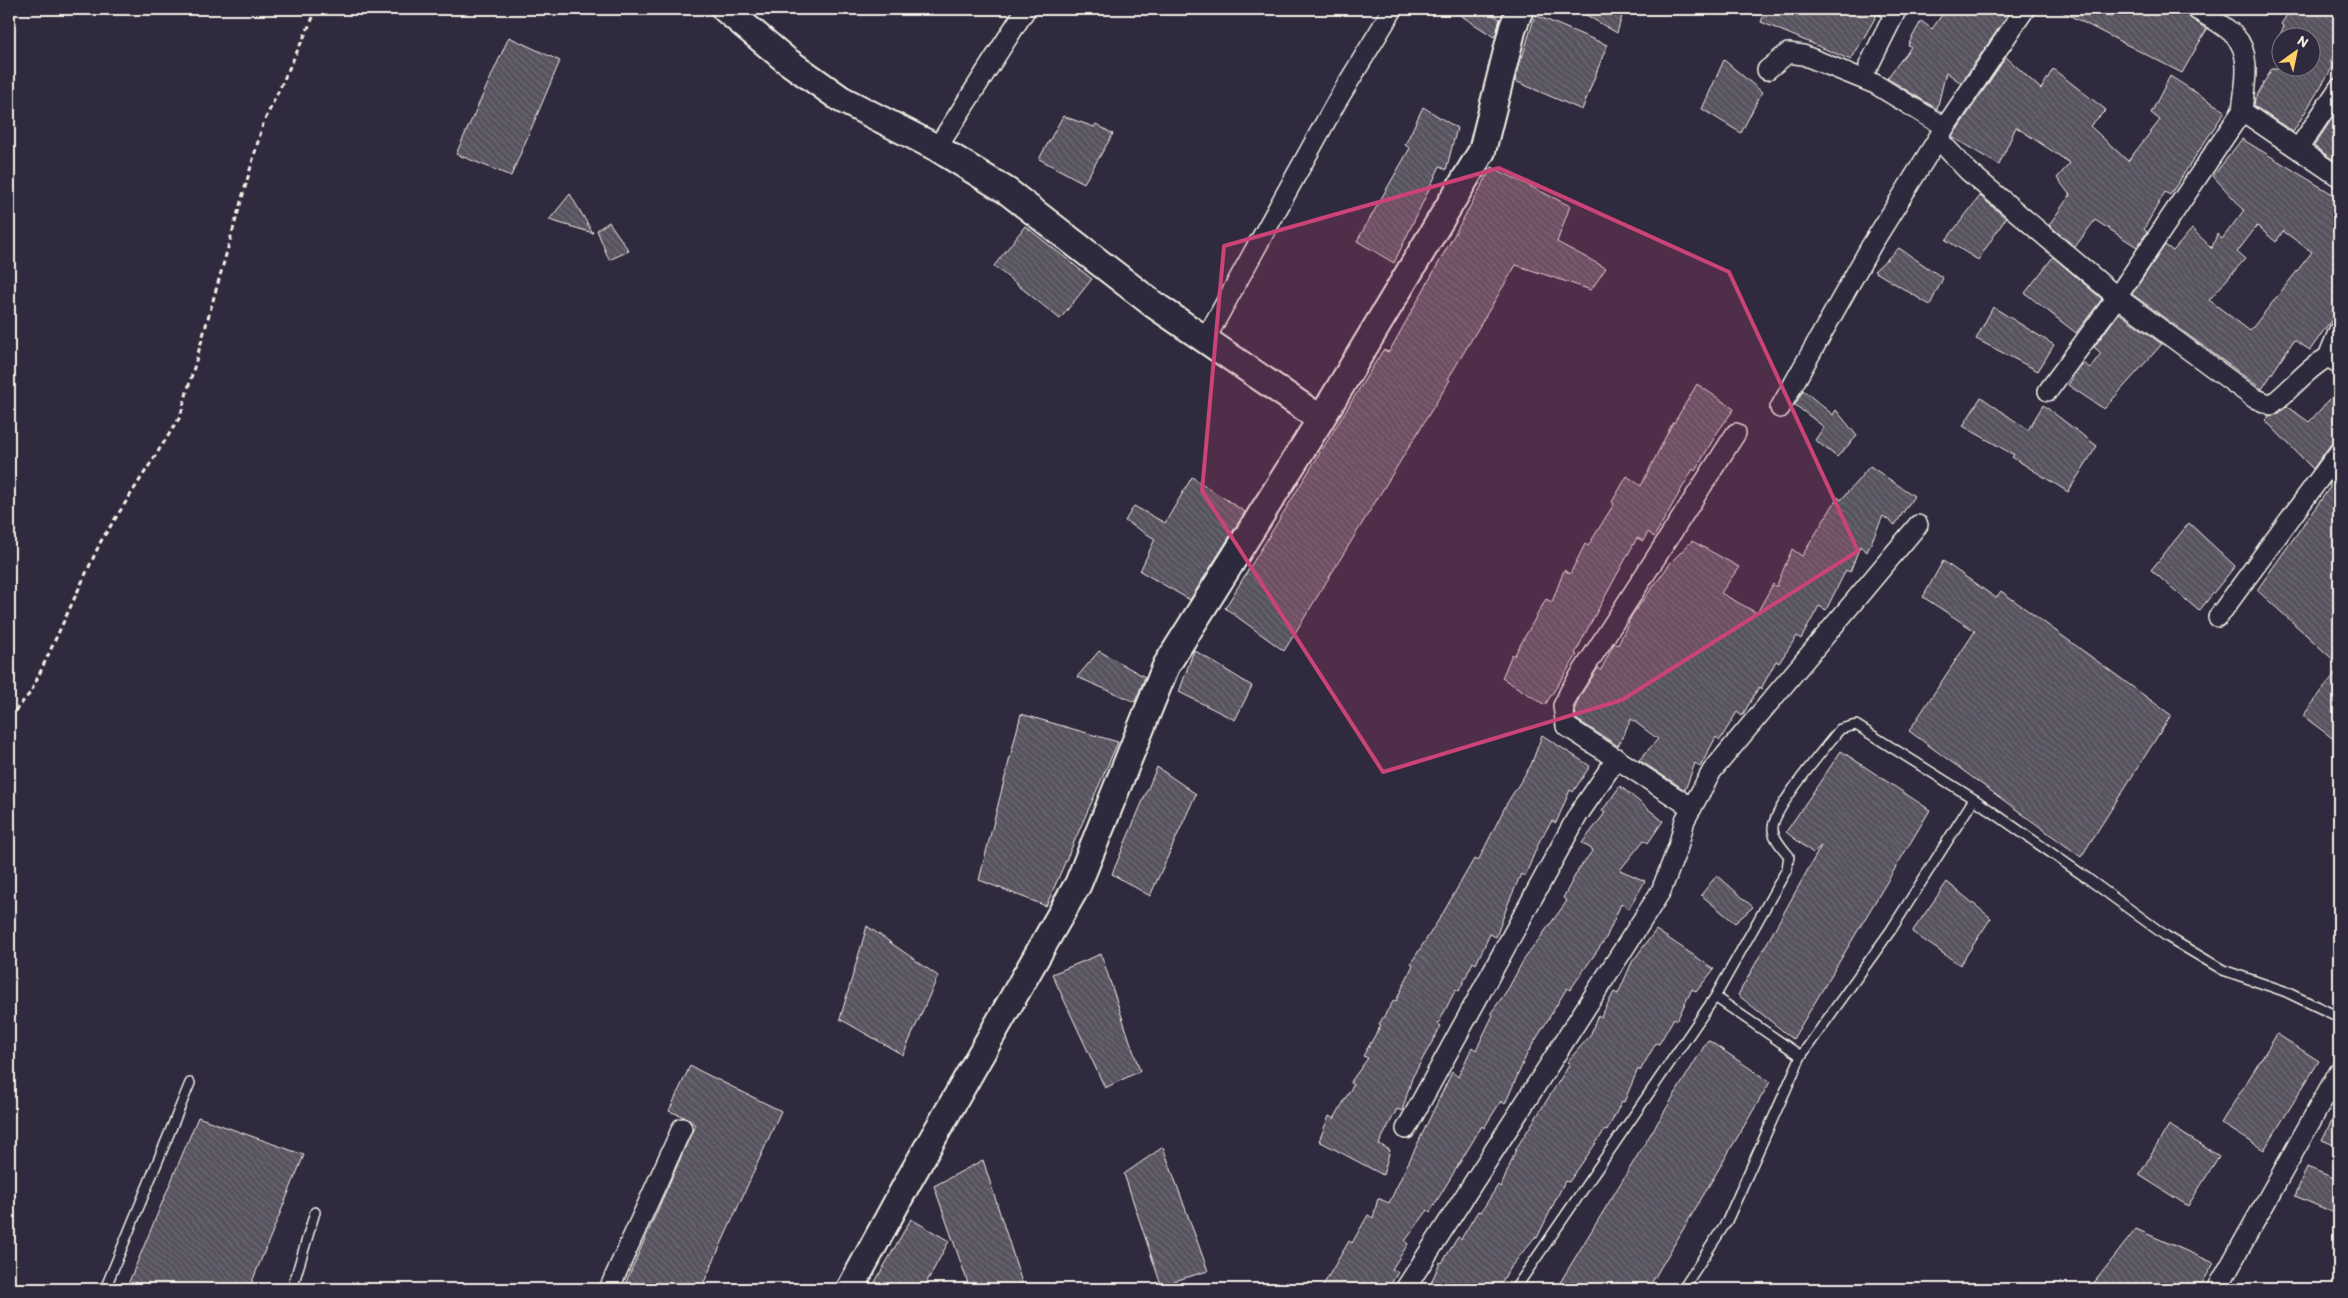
<svg xmlns="http://www.w3.org/2000/svg" width="2348" height="1298" font-family="Itim,sans-serif">
	<defs>
		<pattern id="building-back-hatch" width="6" height="6" patternUnits="userSpaceOnUse" patternTransform="scale(1.25)"><rect width="6" height="6" fill="#56525f"/><path d="M-1 5l2 2M0 0l6 6M5-1l2 2" fill="none" stroke="#6f6b76"/></pattern>
	</defs>
	<rect width="100%" height="100%" fill="#2f2a3d"/>
	<filter id="ink" filterUnits="userSpaceOnUse"><feTurbulence type="fractalNoise" baseFrequency=".02" numOctaves="2"/><feDisplacementMap in="SourceGraphic" scale="10" xChannelSelector="R" yChannelSelector="G"/><feConvolveMatrix kernelMatrix="1 2 1 2 8 2 1 2 1" color-interpolation-filters="sRGB"/></filter>
	<g filter="url(#ink)">
		<path fill="url(#building-back-hatch)" stroke="#f4f1e8" fill-rule="evenodd" d="M1451 9H1485L1500 19 1496 34 1494 37Z
			M1576 9H1624L1617 33Z
			M1766 9H1877L1878 13 1851 60 1761 22Z
			M1946 9H2012L1961 83 1946 72 1937 109 1887 78 1911 47 1908 45 1921 21 1932 29Z
			M2057 9H2185L2190 18 2207 29 2182 73Z
			M2291 9H2339V48L2330 62 2334 65 2293 132 2254 106 2255 99 2272 68H2310V38H2278L2284 27 2281 24Z
			M1535 15 1607 45 1582 110 1515 81Z
			M509 37 560 61 511 176 456 154Z
			M2006 57 2041 89 2053 69 2106 110 2090 126 2128 161 2160 120 2151 113 2170 76 2225 111 2170 195 2165 192 2144 229 2147 232 2137 247 2095 220 2075 247 2049 225 2070 195 2057 178 2070 163 2016 127 1999 165 1952 137Z
			M1724 60 1762 92 1741 133 1702 109Z
			M1423 107 1457 128 1446 170 1440 166 1394 263 1357 241 1410 148 1405 145Z
			M2339 108V164L2314 146Z
			M1063 116 1094 127 1096 124 1113 134 1084 183 1039 159Z
			M2242 139 2339 198V309L2310 350 2294 340 2262 389 2132 294 2165 245 2173 251 2192 229 2212 248 2217 234 2222 239 2244 210 2213 176ZM2257 226 2276 242 2283 231 2312 252 2250 331 2209 300 2245 259 2237 252Z
			M1492 167 1570 206 1557 242 1606 268 1591 290 1516 265 1448 379 1450 380 1284 651 1225 608 1383 350 1389 352Z
			M570 194 593 233 549 220Z
			M1980 196 2006 218 1978 260 1946 240Z
			M609 222 629 251 609 260 597 230Z
			M1025 226 1092 279 1060 319 994 266Z
			M1899 248 1943 278 1930 305 1874 271Z
			M2053 257 2102 299 2076 333 2025 293Z
			M1993 307 2054 345 2038 371 1976 339Z
			M2119 313 2162 344 2104 409 2068 385 2083 363 2090 368 2101 353 2094 347Z
			M1697 384 1734 409 1717 433 1695 471 1693 469 1654 537 1648 532 1643 541 1637 538 1588 628 1575 654 1577 655 1545 705 1502 678 1512 654 1514 656 1546 599 1552 602 1564 570 1570 574 1585 544 1588 546 1614 504 1612 502 1627 476 1641 486 1673 422 1674 423Z
			M2339 389V441L2330 445 2313 469 2265 420 2269 416 2278 414 2287 406 2309 422Z
			M1803 390 1833 415 1836 410 1857 436 1837 457 1815 440 1824 427 1795 405Z
			M1981 397 2028 430 2043 405 2097 446 2068 492 2012 457 2014 455 1963 426Z
			M1870 466 1914 496 1895 525 1883 516 1867 552 1860 546 1850 572 1846 570 1826 610 1819 606 1801 639 1797 636 1779 663 1776 661 1761 689 1759 687 1742 716 1737 712 1720 740 1716 737 1700 767 1695 763 1685 790 1639 760 1658 739 1631 719 1618 746 1576 719 1575 708 1580 696 1598 668 1601 670 1614 643 1618 645 1632 615 1672 561 1692 541 1739 567 1721 593 1757 613 1773 584 1776 587 1792 549 1802 556 1838 497 1841 500Z
			M2339 471V665L2257 590 2330 487 2329 485Z
			M1192 477 1245 512 1190 600 1140 571 1155 539 1125 521 1134 506 1165 523Z
			M2189 523 2235 566 2199 611 2151 570Z
			M1943 561 1996 598 2001 591 2171 715 2081 857 1909 731 1975 631 1923 597Z
			M1194 650 1252 686 1235 720 1179 692Z
			M1099 651 1145 677 1135 702 1077 677Z
			M2339 668V743L2303 716Z
			M1021 714 1118 742 1046 906 979 880Z
			M1542 735 1590 766 1573 792 1570 790 1556 823 1552 821 1540 840 1525 876 1521 874 1508 904 1496 937 1490 934 1476 964 1473 962 1459 991 1456 989 1438 1024 1441 1026 1412 1078 1402 1111 1397 1109 1379 1144 1390 1150 1383 1175 1319 1141 1329 1116 1334 1119 1353 1085 1350 1083 1368 1058 1363 1056 1381 1025 1379 1024 1394 1000 1396 1001 1413 965 1411 963 1443 913 1474 859 1478 861 1507 803 1531 765Z
			M1841 751 1930 810 1793 1039 1738 995 1821 846 1813 853 1786 832Z
			M1157 767 1196 794 1150 896 1112 874Z
			M1620 786 1663 821 1648 843 1644 840 1620 870 1645 881 1629 909 1621 904 1606 938 1570 990 1567 988 1527 1054 1505 1104 1501 1101 1484 1128 1482 1126 1430 1212 1428 1210 1405 1241 1408 1244 1392 1269 1398 1272 1388 1289H1321L1349 1241 1352 1243 1368 1215 1373 1218 1378 1198 1389 1203 1452 1072 1458 1077 1472 1047 1476 1050 1493 1015 1491 1013 1508 989 1523 961 1567 901 1563 898 1578 870 1593 850 1582 843 1605 813 1602 811Z
			M1717 875 1753 907 1735 923 1701 895Z
			M1947 882 1991 918 1960 965 1912 932Z
			M867 926 938 976 903 1055 840 1019Z
			M1656 930 1714 969 1696 992 1692 989 1677 1020 1674 1018 1659 1044 1656 1043 1640 1071 1638 1069 1624 1102 1622 1101 1607 1131 1605 1130 1569 1182 1565 1181 1537 1238 1535 1237 1509 1269 1498 1289H1440L1431 1283 1440 1262 1442 1263 1458 1237 1461 1239 1478 1211 1481 1212 1498 1185 1501 1187 1517 1147 1570 1064 1567 1062 1590 1036 1598 1015 1601 1017 1614 992 1618 994 1632 962Z
			M1101 954 1140 1071 1105 1088 1052 974Z
			M2277 1034 2319 1061 2264 1150 2221 1123Z
			M1708 1040 1770 1082 1648 1289H1556Z
			M690 1066 781 1111 701 1289H623L695 1125 687 1118 669 1111Z
			M2339 1106V1147L2322 1140Z
			M198 1117 304 1155 249 1289H126Z
			M2169 1125 2219 1156 2188 1206 2139 1175Z
			M1163 1147 1208 1271 1161 1285 1124 1174Z
			M983 1160 1024 1289H970L934 1186Z
			M2307 1167 2339 1180V1215L2295 1196Z
			M911 1219 949 1241 923 1289H871Z
			M2136 1229 2214 1263 2199 1289H2089Z"/>
		<g fill="none" stroke-linecap="round" stroke-linejoin="round">
			<g stroke="#f4f1e8" stroke-width="12">
				<path id="lane" d="M1715 997 1787 869 1789 856C1783 849 1774 839 1773 830 1770 811 1827 746 1840 729L1856 725 1974 799 2087 878 2166 936 2223 970 2284 991 2339 1017
					M105 1289 190 1083
					M292 1289 315 1212
					M1515 1289 1715 997 1801 1056
					M1683 1289 1727 1221 1801 1056 1891 930 1974 799"/>
			</g>
			<g stroke="#f4f1e8" stroke-width="22">
				<path id="street" d="M2196 9C2208 17 2225 25 2235 36 2253 55 2244 88 2242 111L2339 177
					M1869 65 1895 13 1888 9
					M1767 70 1788 53 1803 55 1875 84 1945 127
					M1938 139 1968 171 2117 297 2254 398 2271 405C2292 389 2306 369 2328 357
					M937 148 1026 9
					M2298 149 2339 88
					M1205 340 1337 101 1393 9
					M2338 363 2328 357 2339 330
					M2048 391 2117 297 2242 111
					M1780 408 1871 246 1945 127 2025 9
					M2218 617 2339 452
					M1692 808 1566 726 1563 706 1570 691 1736 433
					M1406 1129 1578 815 1617 758
					M609 1289 682 1128
					M1405 1289 1661 891 1678 847 1685 820 1712 771 1918 525
					M2217 1289 2339 1071"/>
			</g>
			<g stroke="#f4f1e8" stroke-width="30">
				<path id="secondary" d="M725 9 786 60 841 99 937 148 1007 191 1153 304 1321 419
					M850 1289 909 1180 1078 884 1166 666 1321 419 1482 151 1513 27 1520 9"/>
			</g>
			<path stroke="#f4f1e8" stroke-width="3" stroke-dasharray="5 4" stroke-linecap="butt" d="M9 718 31 692 101 541 180 417 263 124 317 9"/>
			<use href="#lane" stroke="#2f2a3d" stroke-width="9"/>
			<use href="#street" stroke="#2f2a3d" stroke-width="19"/>
			<use href="#secondary" stroke="#2f2a3d" stroke-width="26"/>
		</g>
	</g>
	<path fill="#cc4377" fill-opacity="0.2" stroke="#cc4377" stroke-width="4" stroke-linejoin="round" d="M1499 168 1729 272 1858 551 1622 700 1383 772 1202 491 1224 246Z"/>
	<rect width="2348" height="1298" fill="none" stroke="#2f2a3d" stroke-width="30"/>
	<rect x="15" y="15" width="2318" height="1268" fill="none" stroke="#f4f1e8" stroke-width="2" filter="url(#ink)"/>
	<g transform="translate(2296 52) rotate(33)"><circle r="24" fill="#2f2a3d" stroke="#7e7a81"/>
	<path d="M0-4L9 19L0 12L-9 19Z" fill="#ffd166"/>
	<text y="-8" font-size="14" font-weight="bold" text-anchor="middle" fill="#f4f1e8">N</text>
	</g>
</svg>
